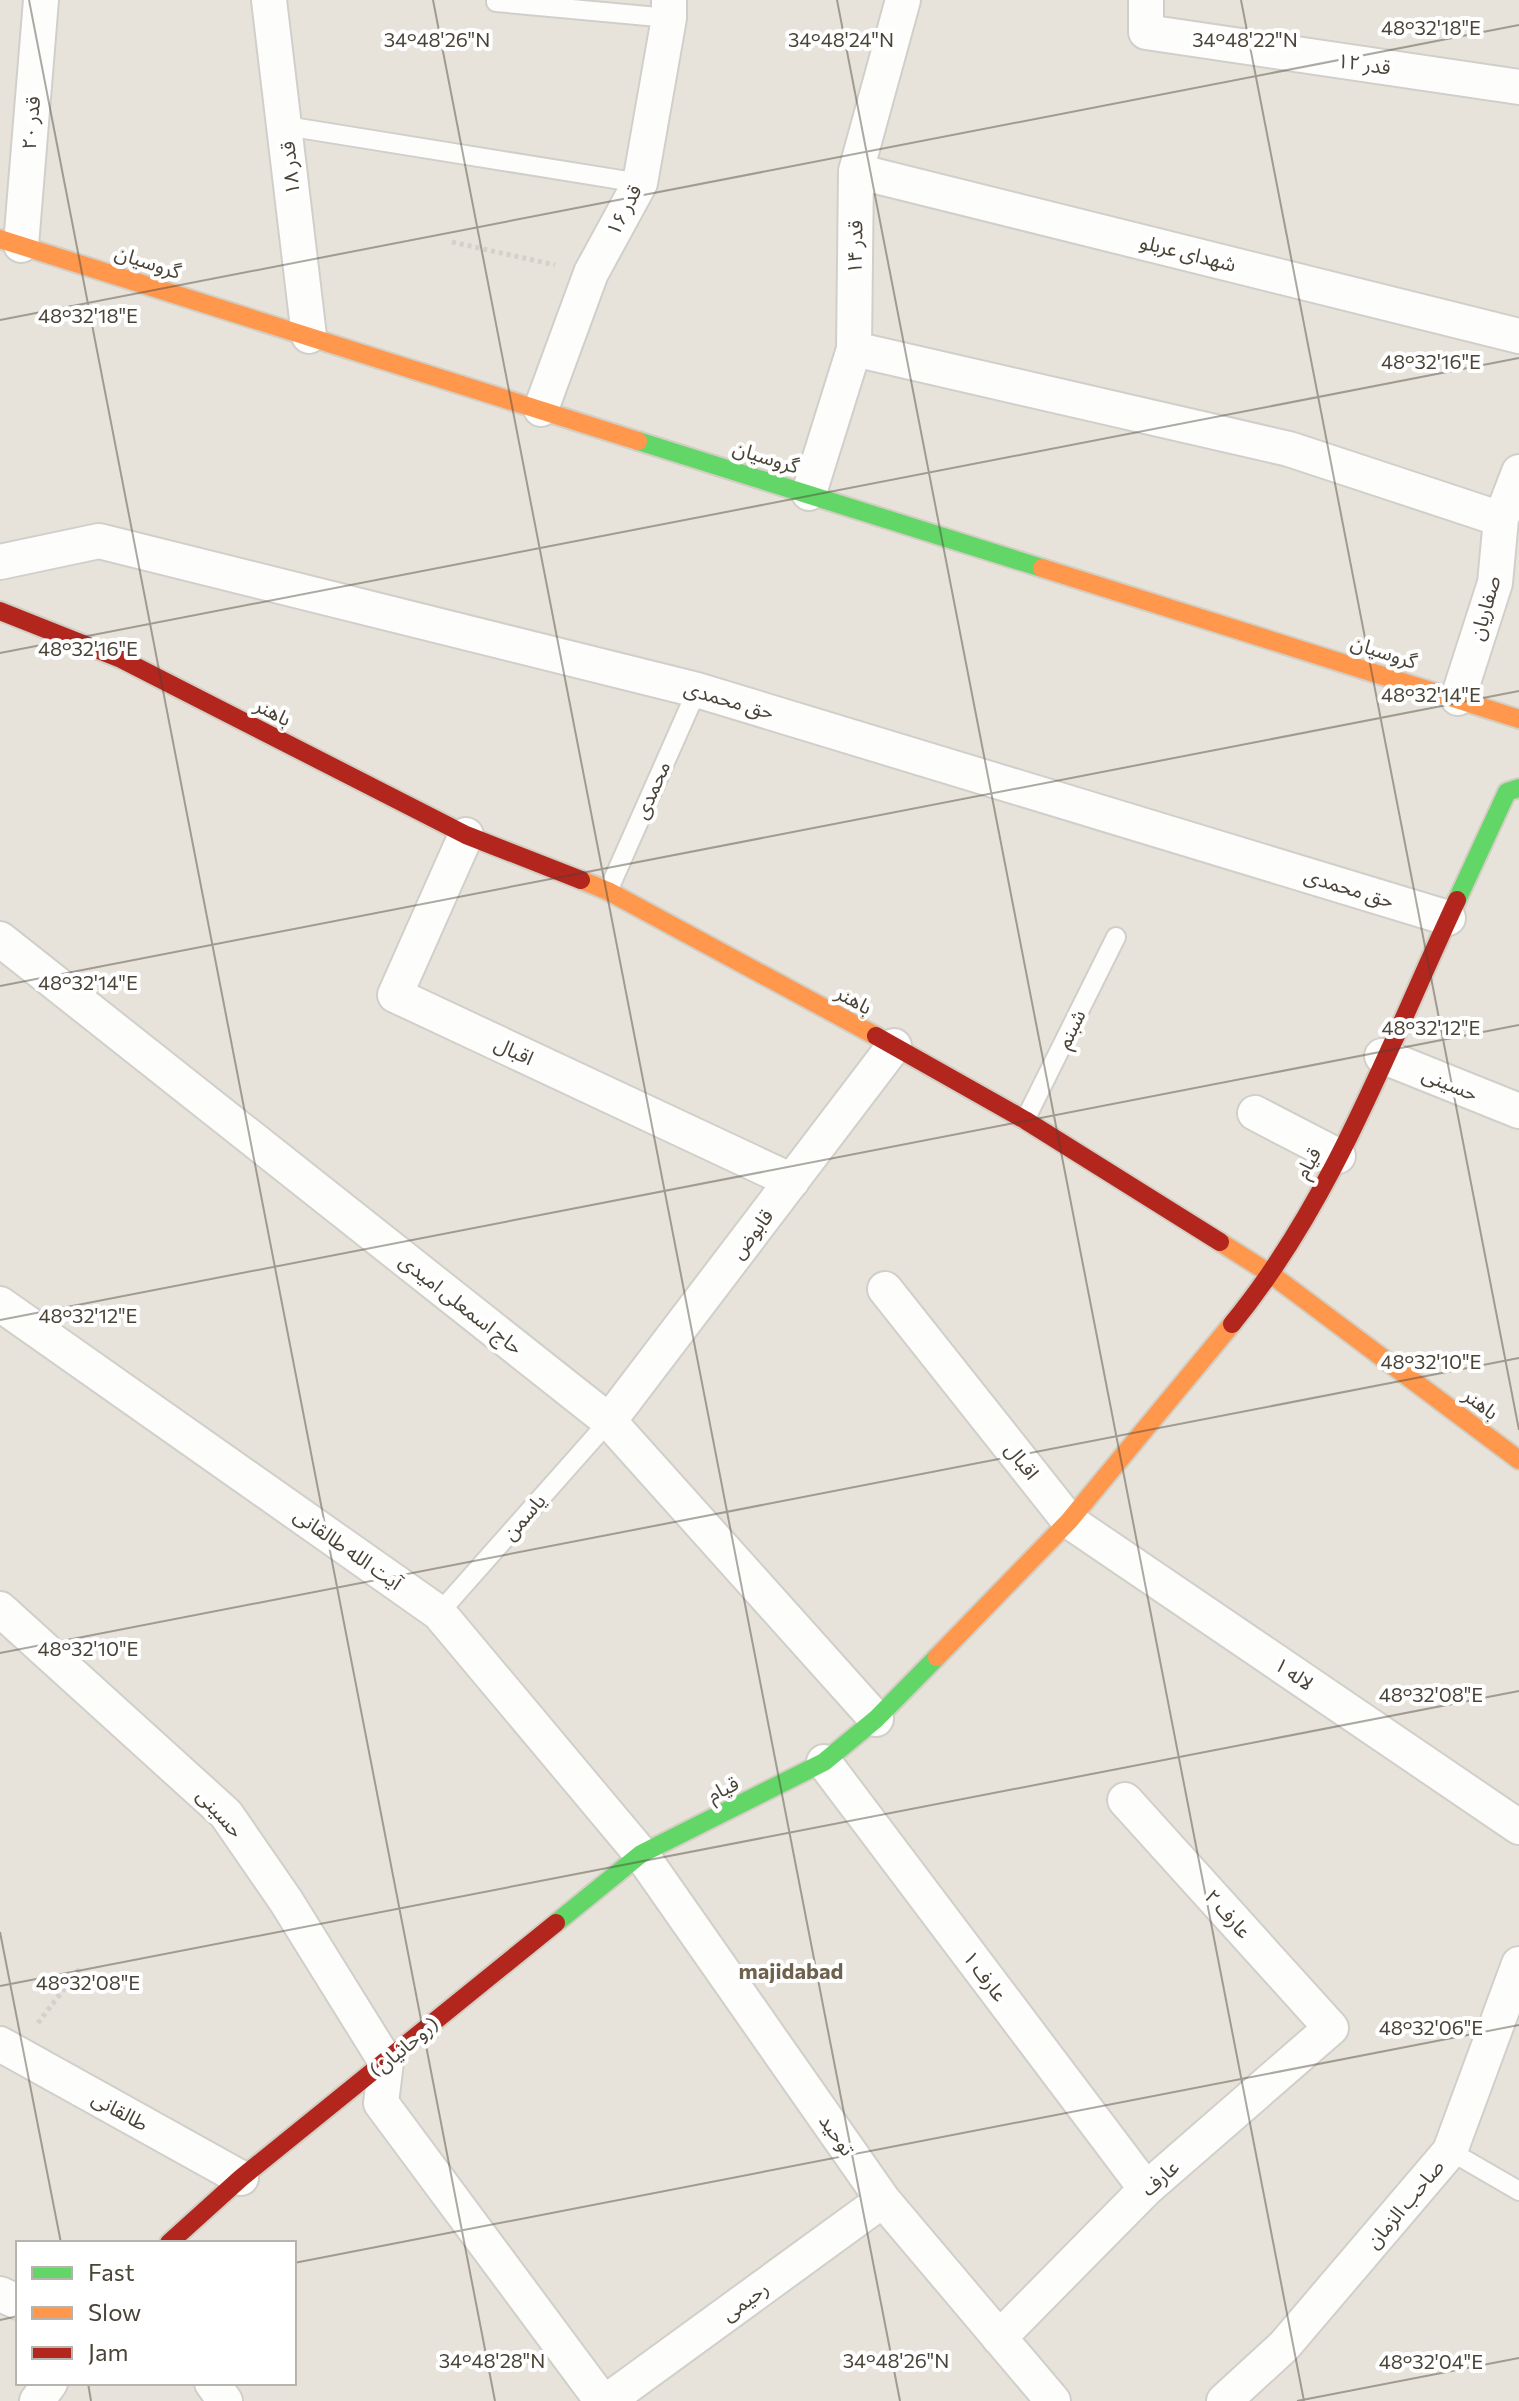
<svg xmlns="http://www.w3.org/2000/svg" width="1519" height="2401" font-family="Commissioner,'Noto Sans Arabic',sans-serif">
	<rect width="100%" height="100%" fill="#f3f1ed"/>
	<path fill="#e7e3da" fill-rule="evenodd" d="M0 0H1519V2401H0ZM18 2243H294V2383H18Z"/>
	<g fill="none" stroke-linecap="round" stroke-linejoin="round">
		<g stroke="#d1cfca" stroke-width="22">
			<path id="lane" d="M496 2 669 18
				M286 126 640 183
				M608 891 697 690
				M1025 1120 1116 937
				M439 1613 609 1421
				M1450 2151 1519 2191"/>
		</g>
		<g stroke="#d1cfca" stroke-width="38">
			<path id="street" d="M269 0 309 336
				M1146 0V32L1519 87
				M856 171 1519 336
				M21 245 41 0
				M854 349 1289 449 1501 519
				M541 409 591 273 640 183 669 18V0
				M809 493 854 349 856 171 903 0
				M0 562 99 541 697 690 1448 918
				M1458 698 1495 583 1501 519 1519 472
				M466 835 395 995 792 1181
				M0 939 609 1421 876 1719
				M1382 1056 1519 1111
				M1255 1113 1338 1156
				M885 1289 1069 1521 1519 1827
				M0 1304 439 1613 641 1854 883 2200 1053 2401
				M609 1421 894 1046
				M0 1609 226 1814 286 1901 386 2062 381 2103 602 2401
				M824 1762 1146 2189
				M0 2044 241 2178
				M0 2294 18 2302
				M999 2338 1146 2189 1331 2028 1125 1800
				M212 2383 225 2401
				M37 2401 50 2383
				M607 2401 883 2200
				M1224 2401 1284 2346 1450 2151 1519 1964"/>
		</g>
		<g stroke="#d3cec3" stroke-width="22">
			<path id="fast" d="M638 441 1042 568
				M1457 900 1507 792 1519 788
				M556 1923 641 1854 824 1762 876 1719 937 1657"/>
		</g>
		<g stroke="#d3cec3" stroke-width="22">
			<path id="slow" d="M0 239 638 441
				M1042 568 1519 719
				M581 880 608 891 876 1036
				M1220 1242 1272 1275 1519 1460
				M937 1657 1069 1521 1232 1324"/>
		</g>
		<g stroke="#d3cec3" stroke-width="22">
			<path id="jam" d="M0 611 121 659 466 835 581 880
				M876 1036 1025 1120 1220 1242
				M1232 1324C1333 1201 1390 1043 1457 900
				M169 2243 241 2178 556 1923"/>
		</g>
		<path stroke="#d3d1cb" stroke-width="5" stroke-dasharray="4 4" stroke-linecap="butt" d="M452 242 555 265
			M38 2023 80 1968"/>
		<use href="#lane" stroke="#fdfdfc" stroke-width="18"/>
		<use href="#street" stroke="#fdfdfc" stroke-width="34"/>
		<use href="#fast" stroke="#63d668" stroke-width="18"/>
		<use href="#slow" stroke="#ff974d" stroke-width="18"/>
		<use href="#jam" stroke="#b3261e" stroke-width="18"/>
	</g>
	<path fill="none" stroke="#4a4337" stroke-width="2" stroke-opacity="0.45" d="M29 0 495 2401M433 0 900 2401M837 0 1304 2401M1241 0 1519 1430M0 320 1519 25M0 653 1519 358M0 986 1519 691M0 1320 1519 1025M0 1653 1519 1358M0 1932 61 2243M0 1986 1519 1691M294 2263 1519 2025M0 2320 18 2316M88 2383 91 2401M1297 2401 1519 2358"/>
	<g text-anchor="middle" stroke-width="8" stroke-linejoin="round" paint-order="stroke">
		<g font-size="20" fill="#4a4337" stroke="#fff">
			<text transform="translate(1364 64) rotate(8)" y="7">قدر ۱۲</text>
			<text transform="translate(31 123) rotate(-85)" y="7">قدر ۲۰</text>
			<text transform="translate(290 168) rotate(-96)" y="7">قدر ۱۸</text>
			<text transform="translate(624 210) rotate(-63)" y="7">قدر ۱۶</text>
			<text transform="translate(855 247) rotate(-89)" y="7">قدر ۱۴</text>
			<text transform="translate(1188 253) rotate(14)" y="7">شهدای عربلو</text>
			<text transform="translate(148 262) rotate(18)" y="7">گروسیان</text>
			<text transform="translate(766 457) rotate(17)" y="7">گروسیان</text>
			<text transform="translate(1485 608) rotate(-74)" y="7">صفاریان</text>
			<text transform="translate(1384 652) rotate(18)" y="7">گروسیان</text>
			<text transform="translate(729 700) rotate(16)" y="7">حق محمدی</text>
			<text transform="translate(273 712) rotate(27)" y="7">باهنر</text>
			<text transform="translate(652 790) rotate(-66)" y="7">محمدی</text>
			<text transform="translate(1349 888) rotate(17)" y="7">حق محمدی</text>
			<text transform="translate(854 1000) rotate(29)" y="7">باهنر</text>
			<text transform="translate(1071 1029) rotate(-64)" y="7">شبنم</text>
			<text transform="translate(514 1051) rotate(25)" y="7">اقبال</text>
			<text transform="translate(1450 1084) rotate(22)" y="7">حسینی</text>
			<text transform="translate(1308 1163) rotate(-61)" y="7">قیام</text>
			<text transform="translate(752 1234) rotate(-53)" y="7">قابوض</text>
			<text transform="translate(461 1304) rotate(38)" y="7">حاج اسمعلی امیدی</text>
			<text transform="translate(1481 1404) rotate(37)" y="7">باهنر</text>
			<text transform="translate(1022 1461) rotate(52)" y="7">اقبال</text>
			<text transform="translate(524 1517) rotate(-49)" y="7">یاسمن</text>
			<text transform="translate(348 1549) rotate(35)" y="7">آیت الله طالقانی</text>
			<text transform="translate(1294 1674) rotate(34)" y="7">لاله ۱</text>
			<text transform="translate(723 1789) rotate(-27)" y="7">قیام</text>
			<text transform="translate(220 1813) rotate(48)" y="7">حسینی</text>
			<text transform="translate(1228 1914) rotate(48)" y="7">عارف ۲</text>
			<text transform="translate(985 1976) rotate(53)" y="7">عارف ۱</text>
			<text transform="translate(404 2047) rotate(-39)" y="7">(روحانیان)</text>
			<text transform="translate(120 2111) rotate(29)" y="7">طالقانی</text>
			<text transform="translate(837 2135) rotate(55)" y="7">توحید</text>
			<text transform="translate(1160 2178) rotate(-42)" y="7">عارف</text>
			<text transform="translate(1405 2204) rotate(-50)" y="7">صاحب الزمان</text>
			<text transform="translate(745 2301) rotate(-36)" y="7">رحیمی</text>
		</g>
		<g font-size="22" font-weight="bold" fill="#6e624e" stroke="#fff">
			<text x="791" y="1979">majidabad</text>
		</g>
	</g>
	<g font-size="20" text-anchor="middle" fill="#4a4337" stroke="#fff" stroke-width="8" stroke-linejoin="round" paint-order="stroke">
		<text x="1431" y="35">48°32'18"E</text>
		<text x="437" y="47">34°48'26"N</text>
		<text x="841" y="47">34°48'24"N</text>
		<text x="1245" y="47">34°48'22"N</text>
		<text x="88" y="323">48°32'18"E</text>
		<text x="1431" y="369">48°32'16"E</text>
		<text x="88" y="656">48°32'16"E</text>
		<text x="1431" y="702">48°32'14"E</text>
		<text x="88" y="990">48°32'14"E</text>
		<text x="1431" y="1035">48°32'12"E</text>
		<text x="88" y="1323">48°32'12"E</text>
		<text x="1431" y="1369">48°32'10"E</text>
		<text x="88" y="1656">48°32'10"E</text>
		<text x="1431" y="1702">48°32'08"E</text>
		<text x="88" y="1990">48°32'08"E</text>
		<text x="1431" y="2035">48°32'06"E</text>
		<text x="492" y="2368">34°48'28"N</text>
		<text x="896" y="2368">34°48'26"N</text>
		<text x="1431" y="2369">48°32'04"E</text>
	</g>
	<rect x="16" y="2241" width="280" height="144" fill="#ffffff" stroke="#b7b4af" stroke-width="2"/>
	<rect x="32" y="2267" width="40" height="12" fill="#63d668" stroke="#b7b4af" stroke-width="2"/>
	<text x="88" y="2281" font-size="24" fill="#4a4337">Fast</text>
	<rect x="32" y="2307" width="40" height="12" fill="#ff974d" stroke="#b7b4af" stroke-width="2"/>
	<text x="88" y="2321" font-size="24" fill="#4a4337">Slow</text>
	<rect x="32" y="2347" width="40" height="12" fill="#b3261e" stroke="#b7b4af" stroke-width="2"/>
	<text x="88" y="2361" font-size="24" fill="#4a4337">Jam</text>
</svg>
